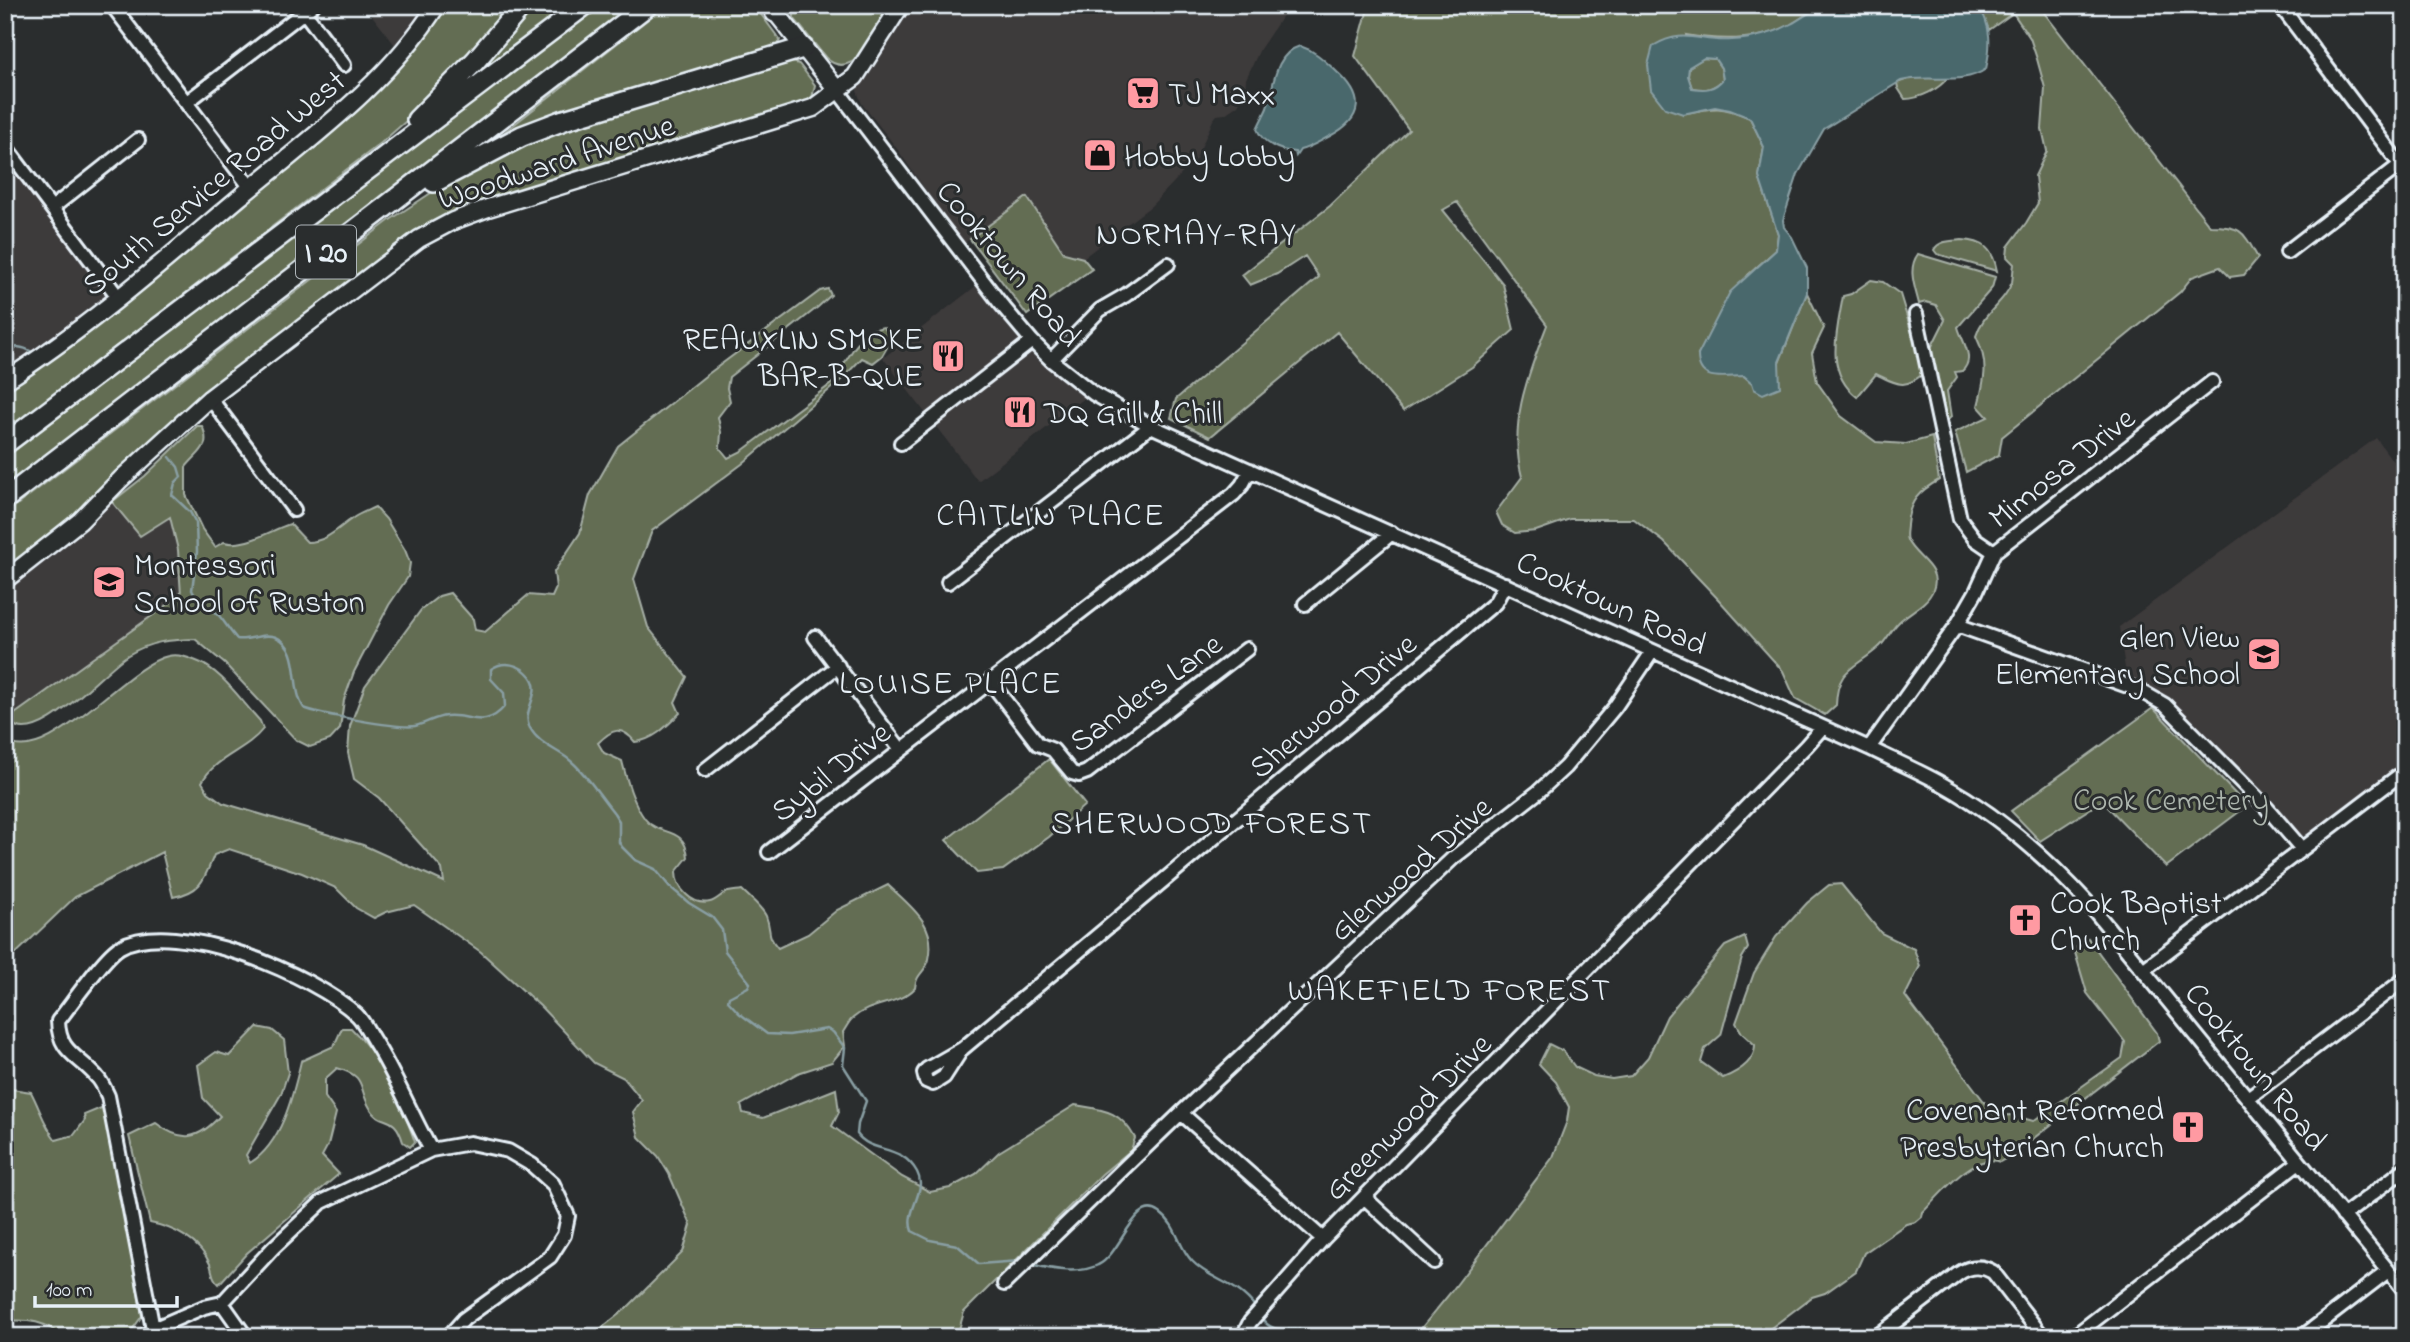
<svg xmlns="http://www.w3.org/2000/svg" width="2410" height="1342" font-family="'Indie Flower',sans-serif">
	<rect width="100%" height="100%" fill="#2a2d2e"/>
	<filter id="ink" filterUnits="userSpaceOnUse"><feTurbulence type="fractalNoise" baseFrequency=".0143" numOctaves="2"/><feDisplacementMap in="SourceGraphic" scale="14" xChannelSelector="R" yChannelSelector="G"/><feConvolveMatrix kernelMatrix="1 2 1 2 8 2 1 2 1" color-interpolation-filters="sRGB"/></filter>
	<g filter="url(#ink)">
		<path fill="#3e3a3b" d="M364 5H432L398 49Z
			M906 5H1290L1260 49 1246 79 1245 92 1238 105 1225 114 1217 115 1213 120 1196 159 1151 206 1083 258 1064 253 1027 198 963 244 895 146 862 104 857 91 858 84Z
			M5 153 107 289V294L105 302 5 374Z
			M976 286 1009 328 1038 360 1086 397 978 481 883 358Z
			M2376 438 2405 478V766L2311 835 2301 836 2297 835 2193 727 2127 682 2119 627Z
			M110 499 140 536 170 517 178 550 181 595 6 719 5 586Z"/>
		<path fill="#646d53" stroke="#a6afa6" stroke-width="2" d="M444 5H512L421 108 381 143 96 362 5 436V385L243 201Z
			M527 5H571L452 95Z
			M598 5H638L5 486V458Z
			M666 5H754L780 40 776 47 493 141Z
			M793 5H896C883 25 855 85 826 58L794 18Z
			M1369 5H1824C1811 10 1802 18 1790 25 1758 42 1721 41 1686 35L1683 114C1714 107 1720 105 1750 118L1764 147 1759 177 1778 234 1776 250 1748 275 1698 355 1732 376H1744L1752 383 1779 363 1807 293 1824 328 1812 353 1817 382 1841 416 1876 442 1906 444 1932 437 1939 480C1919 491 1909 501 1907 525 1907 530 1905 536 1907 540 1915 558 1942 567 1933 590 1927 605 1908 612 1898 623 1890 631 1886 642 1878 648 1854 669 1837 668 1836 705L1825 715 1795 698 1783 671 1719 600 1664 542 1634 519H1570L1536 531 1515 533 1502 525 1496 512 1522 477C1508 423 1528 375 1547 325L1457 202 1443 210 1503 284 1514 330 1472 367 1403 411 1337 332 1210 437 1171 418 1176 399 1319 277 1305 256 1277 274 1250 285 1242 275 1330 206 1409 130 1355 56Z
			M1978 5H2038L2210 226C2242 226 2243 231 2258 258L2244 275 2230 277 2220 267 2192 277 2180 292 2002 437 1999 455 1966 472 1955 432 1988 417 1978 406C1985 378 1989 363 1976 336 1983 312 2004 304 2012 282 2013 277 2013 270 2014 264L2007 257 2008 247 2026 223 2038 203 2035 176 2047 151 2042 129 2045 88 2037 59 2030 38 2013 13 1989 30Z
			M1704 58 1715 59 1721 68 1723 79C1714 90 1705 90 1692 88L1688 76 1689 67Z
			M789 61 799 64 815 85 812 98 807 104 429 228 5 573V514L390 220 458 175 524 142Z
			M1911 78H1947C1940 89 1919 99 1905 99L1898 88 1897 83Z
			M1027 197 1064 253 1083 258 1092 269 1027 315 970 239Z
			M1962 240C1984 241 1993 249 1997 271L1937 254 1934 250C1939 240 1953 241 1962 240Z
			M1918 254 1995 277 1992 288 1958 327C1962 342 1976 358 1962 371L1955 372 1957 377 1947 391 1951 417 1948 420 1944 419 1931 348 1945 320 1936 305 1926 302 1919 304C1915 287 1907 269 1918 254Z
			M1871 280 1883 282 1900 294 1924 373C1904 390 1899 385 1876 374L1857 397C1824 371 1837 332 1843 296L1851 294Z
			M828 289 831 295 818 307 729 377 727 388 730 401 718 417 721 432 720 448 728 458 742 451 831 384 854 348 868 331 883 327 893 337 882 356 873 363 862 358 842 379 742 464 652 531 634 579 648 627 687 677 675 702 680 713C667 726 654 740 635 742 621 725 612 729 598 743L604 753 622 761C627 781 633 803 645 819 659 837 685 825 688 857L676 872C676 888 692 906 710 902 715 901 721 895 725 893 731 891 737 891 742 890 750 898 761 906 766 916 772 931 766 935 778 948L808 934 837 910 888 885C911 907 937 924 929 959 927 971 916 973 915 988 899 1005 871 1002 853 1018 849 1021 846 1028 843 1032L845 1046 832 1062 798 1073 741 1105 743 1113 763 1118 836 1089 839 1112 832 1126 902 1177 930 1192 950 1188 976 1174 999 1152 1075 1105C1104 1110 1120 1110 1135 1138L1131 1150 1102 1174 964 1312 958 1333 961 1337H590L628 1307 683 1252 691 1225 669 1174 658 1156 639 1137 633 1112 642 1100 624 1078 594 1063 540 1006 481 952 414 905 386 912 374 918 356 908 336 888 302 873 229 849 214 855C204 880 201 892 173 897L162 852 75 897 5 964V740C45 771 125 665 168 656 176 654 187 657 194 660 221 669 241 701 260 721L263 729C246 751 215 757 202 782L208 792 223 803 363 845 444 882 442 869 422 846 379 798 354 779 348 753 350 726 365 686 421 610 439 596 450 593 473 619 475 630 485 632 528 595 552 597 556 588 554 572 580 533 590 495 618 446 704 377 820 291Z
			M197 426H202C212 447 199 451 186 467V495L202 529 215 547 224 542C246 548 270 530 290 524L307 542C327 542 338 528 353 518 360 513 367 511 375 507L386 519 405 550 410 563 408 577 389 605 354 672 344 700 340 729 330 740 310 747 296 740 225 664 195 639C169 640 151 641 128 655 105 668 35 753 9 721L12 716 181 595 178 550 170 517 140 536 112 502 145 476Z
			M2153 708 2247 806 2166 867 2102 801 2040 841 2011 811Z
			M1049 759 1085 805 1049 837 1003 870 977 873 946 840Z
			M1841 884 1881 933 1914 949 1920 966 1905 996 1995 1116 2012 1115 2033 1121 2122 1058 2125 1042 2087 993 2074 949 2088 938 2157 1033 2159 1041 2012 1155 2000 1162C1974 1151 1940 1195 1923 1212L1922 1217 1916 1222 1906 1224 1864 1253 1856 1271 1825 1293 1812 1297 1759 1337H1414L1451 1292 1553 1157 1567 1121 1569 1107 1556 1082 1539 1064 1549 1044 1563 1051 1575 1067 1594 1076 1612 1079 1631 1076 1648 1057 1667 1016 1725 946 1745 937 1748 948 1742 958 1721 1035 1705 1049 1701 1062 1723 1078C1738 1072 1755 1062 1755 1045L1742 1033 1736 1023 1754 973 1776 937 1807 903 1829 885Z
			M257 1027 272 1030 284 1040 288 1073 281 1094 246 1155 250 1163C282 1144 293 1095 301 1061L334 1046 342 1028H351C385 1061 399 1098 415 1142L410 1147 403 1142C394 1111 382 1128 370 1108 357 1086 368 1077 337 1068L325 1079V1097L336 1113 328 1145 322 1156 339 1174 247 1253 219 1284C212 1278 213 1273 210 1264 200 1241 173 1227 150 1223L129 1136 156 1123C182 1143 198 1140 220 1116L203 1098 198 1065 216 1052 229 1056Z
			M5 1088 31 1092C40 1109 44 1125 56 1140L74 1135 85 1120 84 1115 106 1106 142 1316 127 1337H62C46 1321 28 1319 5 1321Z"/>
		<path fill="#4a686c" stroke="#899fa4" stroke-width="2" fill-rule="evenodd" d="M1824 5H1978C1992 26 1991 46 1986 69 1963 86 1927 74 1901 81L1824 129 1798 174 1783 220 1784 227 1792 237 1807 268V293L1779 362 1780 387 1763 394 1754 389 1752 383 1744 376C1724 376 1698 384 1698 355L1730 292 1776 250 1778 234 1759 177 1764 147 1750 118 1730 110 1715 107 1683 114 1665 108 1651 90 1648 65 1653 46C1684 27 1700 43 1732 40 1751 39 1775 33 1791 24 1802 18 1812 10 1824 5ZM1704 58 1715 59 1721 68 1723 79C1714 90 1705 90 1692 88L1688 76 1689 67Z
			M1300 46C1316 51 1325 61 1337 72 1365 97 1364 118 1330 136 1320 141 1311 147 1300 150L1296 156 1295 152C1280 151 1263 144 1257 129 1260 122 1264 115 1267 108 1274 86 1274 54 1300 46Z"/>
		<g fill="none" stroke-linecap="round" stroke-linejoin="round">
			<path stroke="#899fa4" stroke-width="2.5" d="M5 350C16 346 22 346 32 352
				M170 457 178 467 181 477 175 483 172 495 190 512 196 523 197 552 192 590 199 603C222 611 223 624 237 639 249 641 264 632 276 637 302 648 290 689 304 708 318 714 400 729 415 726 425 724 435 717 446 716 469 713 484 731 505 706L504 693 491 679V669C504 660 520 664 530 676 544 693 520 711 530 728 540 746 558 749 572 762 588 776 600 796 614 813L619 821V842L622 847 635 860 655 869 669 886 689 903 712 917 722 930 725 951 750 983 748 987 729 997 728 1001 739 1013 767 1034 789 1035 827 1029 833 1032 845 1048 843 1065 866 1101 858 1124 857 1134C871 1154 901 1143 917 1172 928 1192 904 1211 912 1231L930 1240 957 1245 979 1264 1020 1261
				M1030 1264C1050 1269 1078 1275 1098 1265 1122 1254 1134 1194 1160 1213 1178 1226 1178 1247 1192 1261 1211 1281 1236 1281 1256 1308
				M1261 1317C1277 1342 1293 1317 1322 1337"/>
			<g stroke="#e8f1f8" stroke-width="18">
				<path id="minor" d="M5 5H6
					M112 5 251 188
					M299 5 344 65
					M2280 5 2405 171
					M838 91 1000 303 1032 341 1051 360 1094 394 1151 426 1869 748C1893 760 1919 771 1942 784 1998 815 2047 858 2089 904L2405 1291
					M187 102 313 5
					M5 146 119 298
					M52 208 138 140
					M2287 252 2404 162
					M1916 314 1960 519 1975 539 1994 552
					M1051 360 1100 310 1126 295 1168 264
					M210 398 294 510
					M901 443 1032 341
					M948 582 1151 426
					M1305 604 1392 533
					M1957 625 2139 690 2165 705 2265 806 2302 849
					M815 637 901 750
					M990 681 1038 744 1053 750 1072 773 1079 775 1087 772 1247 649
					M1869 748 1957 625 1976 592 1994 552 2212 382
					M705 770 838 666
					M769 852 1234 494 1242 485 1250 470
					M2143 970 2405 771
					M962 1049 944 1077 933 1084 926 1081 924 1073 927 1069 962 1049 1495 603 1505 584
					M2248 1098 2405 979
					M1181 1113 1323 1239
					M1364 1197 1434 1262
					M2343 1216 2405 1169
					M1004 1284 1181 1113 1453 858 1538 792 1565 767 1615 707 1652 652
					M222 1303 246 1337
					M153 1329 108 1096C105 1090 102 1082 97 1077 78 1055 59 1053 58 1021 71 1005 105 955 120 947 176 916 314 975 357 1015 364 1022 369 1033 374 1041 396 1076 411 1114 431 1150
					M143 1337 153 1329 204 1307 222 1303 273 1248 322 1202 431 1150 470 1143 508 1151 532 1165 553 1184 568 1216 564 1235 550 1257 464 1319 448 1337
					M1246 1337V1330L1250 1322 1323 1239 1806 746 1821 729
					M1876 1337 1958 1274C1970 1266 1981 1265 1993 1272L2043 1337
					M2073 1337 2299 1162
					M2302 1337 2388 1271"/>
			</g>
			<g stroke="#e8f1f8" stroke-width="21">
				<path id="major" d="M770 5 838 91
					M5 381C89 327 164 261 240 197 311 138 387 84 437 5
					M5 580 80 521 121 479 210 398 419 239 453 221 488 208 813 108 855 77 901 5"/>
			</g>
			<g stroke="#e8f1f8" stroke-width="24">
				<path id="highway" d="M775 12 781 5
					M417 120 475 61 523 5
					M434 182 522 136 564 120 803 48
					M5 444 585 5
					M5 499 648 5"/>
			</g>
			<use href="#minor" stroke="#2a2d2e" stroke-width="12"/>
			<use href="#major" stroke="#2a2d2e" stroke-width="16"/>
			<use href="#highway" stroke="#2a2d2e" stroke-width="19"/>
		</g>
	</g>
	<defs>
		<g id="supermarket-square" transform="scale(1.75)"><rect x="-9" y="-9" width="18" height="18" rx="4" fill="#ff9aa2" stroke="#2a2d2e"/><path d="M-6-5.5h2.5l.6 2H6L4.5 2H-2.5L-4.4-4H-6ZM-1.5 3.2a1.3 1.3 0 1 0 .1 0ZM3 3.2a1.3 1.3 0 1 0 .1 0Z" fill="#111"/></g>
		<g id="shop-square" transform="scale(1.75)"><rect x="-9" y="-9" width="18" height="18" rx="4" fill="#ff9aa2" stroke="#2a2d2e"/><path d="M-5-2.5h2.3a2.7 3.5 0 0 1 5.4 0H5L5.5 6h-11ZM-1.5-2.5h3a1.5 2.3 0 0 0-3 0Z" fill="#111"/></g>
		<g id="restaurant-square" transform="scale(1.75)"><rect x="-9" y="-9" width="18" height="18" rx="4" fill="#ff9aa2" stroke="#2a2d2e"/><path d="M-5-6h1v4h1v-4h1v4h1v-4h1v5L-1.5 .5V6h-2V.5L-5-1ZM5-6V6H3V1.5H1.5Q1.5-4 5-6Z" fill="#111"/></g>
		<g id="school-square" transform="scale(1.75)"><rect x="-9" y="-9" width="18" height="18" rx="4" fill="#ff9aa2" stroke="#2a2d2e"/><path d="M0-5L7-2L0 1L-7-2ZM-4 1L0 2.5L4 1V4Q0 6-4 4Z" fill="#111"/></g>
		<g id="church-square" transform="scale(1.75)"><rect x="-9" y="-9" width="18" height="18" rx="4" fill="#ff9aa2" stroke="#2a2d2e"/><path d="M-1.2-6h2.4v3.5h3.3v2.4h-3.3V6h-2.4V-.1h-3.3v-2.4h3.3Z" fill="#111"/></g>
	</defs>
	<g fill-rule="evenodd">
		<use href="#supermarket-square" x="1143" y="93"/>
		<use href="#shop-square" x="1100" y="155"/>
		<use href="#restaurant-square" x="948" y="356"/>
		<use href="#restaurant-square" x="1020" y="412"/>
		<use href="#school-square" x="109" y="582"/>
		<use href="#school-square" x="2264" y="654"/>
		<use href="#church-square" x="2025" y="920"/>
		<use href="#church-square" x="2188" y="1127"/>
	</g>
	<g text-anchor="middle" stroke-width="6" stroke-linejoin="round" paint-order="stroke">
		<rect fill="#2a2d2e" stroke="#afb6bb" stroke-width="2" x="296" y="225.5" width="60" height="53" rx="5"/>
		<g font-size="30" font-weight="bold" fill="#e8f1f8">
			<text x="326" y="262">I 20</text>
		</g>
		<g font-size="32" fill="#e8f1f8" stroke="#2a2d2e" text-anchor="start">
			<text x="1168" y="104">TJ Maxx</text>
			<text x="1124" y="166">Hobby Lobby</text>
			<text x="923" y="349" text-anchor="end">REAUXLIN SMOKE<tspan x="923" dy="37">BAR-B-QUE</tspan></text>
			<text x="1044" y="423">DQ Grill &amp; Chill</text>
			<text x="134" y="575">Montessori<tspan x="134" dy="37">School of Ruston</tspan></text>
			<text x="2240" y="647" text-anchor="end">Glen View<tspan x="2240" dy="37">Elementary School</tspan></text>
			<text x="2050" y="913">Cook Baptist<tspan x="2050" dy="37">Church</tspan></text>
			<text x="2164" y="1120" text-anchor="end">Covenant Reformed<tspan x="2164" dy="37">Presbyterian Church</tspan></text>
		</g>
		<g font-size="32" fill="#e8f1f8" stroke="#2a2d2e">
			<text transform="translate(556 161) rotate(-18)" y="11">Woodward Avenue</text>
			<text transform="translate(213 182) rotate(-40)" y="11">South Service Road West</text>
			<text transform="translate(1010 263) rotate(50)" y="11">Cooktown Road</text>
			<text transform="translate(2061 467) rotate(-38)" y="11">Mimosa Drive</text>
			<text transform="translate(1612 602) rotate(25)" y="11">Cooktown Road</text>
			<text transform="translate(1145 692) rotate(-36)" y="11">Sanders Lane</text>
			<text transform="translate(1332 705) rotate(-40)" y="11">Sherwood Drive</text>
			<text transform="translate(830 771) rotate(-38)" y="11">Sybil Drive</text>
			<text transform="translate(1410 868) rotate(-41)" y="11">Glenwood Drive</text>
			<text transform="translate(2257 1066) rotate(51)" y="11">Cooktown Road</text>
			<text transform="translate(1407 1116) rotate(-45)" y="11">Greenwood Drive</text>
		</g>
		<g font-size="32" fill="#adb6ae" stroke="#2a2d2e">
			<text x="2171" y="810">Cook Cemetery</text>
		</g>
		<g font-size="33" letter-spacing="2" fill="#e8f1f8" stroke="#2a2d2e">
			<text x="1197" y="244">NORMAY-RAY</text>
			<text x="1051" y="525">CAITLIN PLACE</text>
			<text x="951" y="693">LOUISE PLACE</text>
			<text x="1212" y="833">SHERWOOD FOREST</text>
			<text x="1450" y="1000">WAKEFIELD FOREST</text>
		</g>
	</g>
	<rect width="2410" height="1342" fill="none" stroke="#2a2d2e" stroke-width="28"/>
	<rect x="14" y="14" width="2382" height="1314" fill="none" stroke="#e8f1f8" stroke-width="2.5" filter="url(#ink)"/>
	<path d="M35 1296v10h142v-10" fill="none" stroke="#e8f1f8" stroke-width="3.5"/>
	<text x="46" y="1296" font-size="21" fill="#e8f1f8" stroke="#2a2d2e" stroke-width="5" paint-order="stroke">100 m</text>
</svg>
